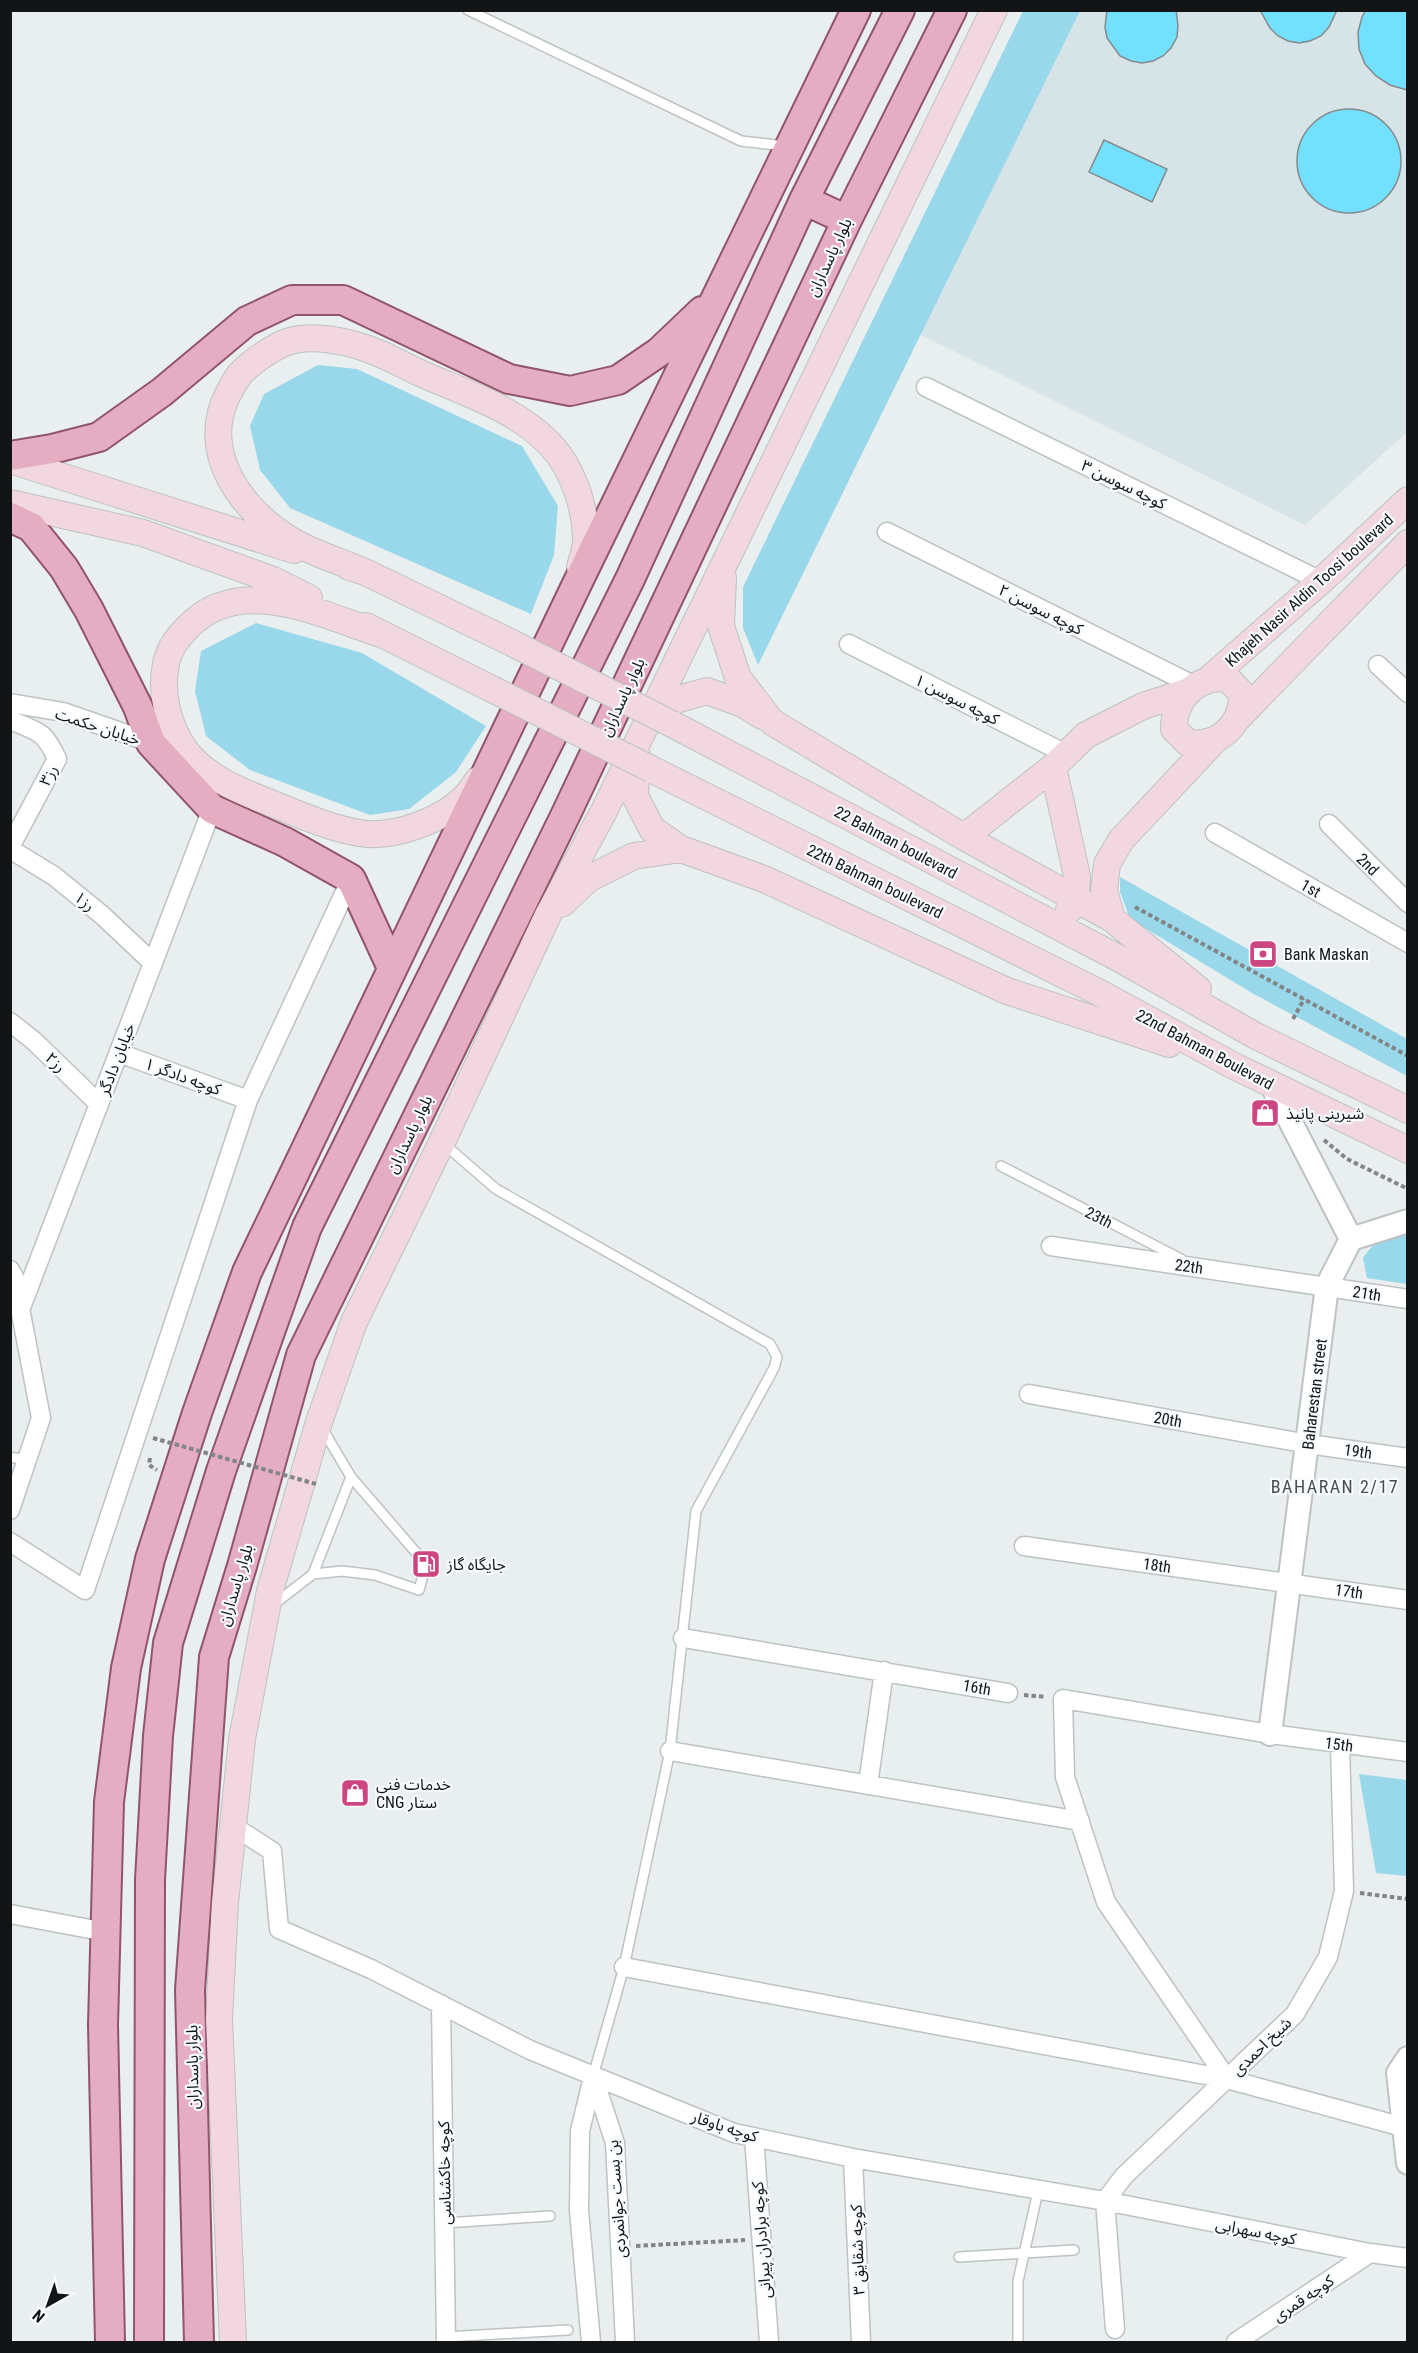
<svg xmlns="http://www.w3.org/2000/svg" width="1418" height="2353" font-family="'Roboto Condensed','Noto Sans Arabic',sans-serif">
	<rect width="100%" height="100%" fill="#e9eeef"/>
	<path fill="#d6e4e8" d="M1080 11H1407V432L1305 525 919 334Z"/>
	<path fill="#98d8ea" d="M1023 11H1080L758 665 743 628V587Z
		M318 365 357 369 522 446 558 506 554 555 531 614 290 508 260 470 250 426 264 394Z
		M256 623 362 653 486 726 456 772 409 809 370 815 250 770 206 736 195 691 201 651Z
		M1120 877 1407 1039V1076L1252 993 1130 919 1120 892Z
		M1407 1229V1284L1367 1278 1363 1258C1378 1237 1383 1238 1407 1229Z
		M1359 1774 1407 1780V1876L1376 1873Z"/>
	<path fill="#72e0fe" stroke="#858a8b" stroke-width="1.5" d="M1107 10H1176L1178 26 1177 37 1171 48 1163 56 1153 61 1142 63 1131 61 1120 56 1107 38 1105 27Z
		M1260 10H1337L1329 27 1321 36 1310 41 1299 43 1288 41 1278 36 1270 28Z
		M1366 10H1407V90L1390 85 1376 76 1365 64 1359 49 1358 32 1362 17Z
		M1297 161a52 52 0 1 1 104 0a52 52 0 1 1-104 0Z
		M1104 140 1167 169 1152 202 1089 172Z"/>
	<g fill="none" stroke-linecap="round" stroke-linejoin="round">
		<g stroke="#bdc2c4" stroke-width="12">
			<path id="service" d="M468 10 741 141 785 146
				M443 1143 496 1189 770 1344 777 1357 774 1368 696 1511 670 1751 624 1967 593 2076
				M1001 1166 1181 1259
				M10 1457 27 1460
				M313 1574 351 1477
				M273 1605 313 1574 342 1571 375 1575 419 1590 426 1564 351 1477 322 1428
				M444 2223 550 2216
				M959 2257 1074 2250
				M446 2337 568 2330
				M1018 2342V2281L1038 2191"/>
		</g>
		<g stroke="#bdc2c4" stroke-width="21">
			<path id="minor" d="M926 387 1321 581
				M887 532 1195 686
				M849 644 1066 754
				M1378 665 1408 693
				M10 703 63 712 155 744
				M10 720C38 732 44 730 57 759L10 847
				M1329 824 1408 903
				M1215 833 1408 943
				M10 849 54 876 102 915 153 963
				M10 1022 34 1041 99 1104
				M119 1053 248 1100
				M1051 1246 1408 1299
				M10 1270 14 1277 41 1418 10 1510
				M20 1310 212 809
				M1029 1394 1308 1444 1408 1458
				M10 1542 85 1590 248 1100 351 879
				M1024 1546 1408 1600
				M683 1638 1008 1693
				M670 1751 1080 1821
				M868 1785 884 1671
				M233 1826 272 1851 279 1929 371 1969 530 2050 734 2133 853 2158 1105 2201 1370 2253 1408 2258
				M10 1914 106 1932
				M624 1967 1227 2079 1106 1902 1065 1777 1063 1699 1270 1734 1408 1752
				M441 2004 446 2342
				M593 2076 615 2143 625 2342
				M1227 2079 1403 2127
				M754 2137 769 2342
				M853 2158 861 2342
				M1105 2201 1124 2176 1295 2014 1328 1957 1344 1891 1340 1744
				M1105 2201 1115 2329
				M591 2342 579 2211 580 2131 593 2077
				M1236 2342 1370 2253"/>
		</g>
		<g stroke="#bdc2c4" stroke-width="26">
			<path id="tertiary" d="M1271 1084 1351 1239
				M1351 1239 1408 1221
				M1270 1734 1327 1286 1351 1239
				M1408 2058 1398 2073 1408 2163"/>
		</g>
		<g stroke="#bdc2c4" stroke-width="28">
			<path id="secondary" d="M10 460 294 550
				M10 503 143 533 273 580 309 598
				M349 567 365 572 512 643
				M365 572C342 562 315 554 294 542 242 512 197 452 229 392 233 386 236 378 241 373 251 362 276 345 290 341 312 335 341 340 362 347 382 353 401 364 420 373 467 394 527 412 559 455 576 479 586 512 586 541 586 549 582 559 580 567
				M723 578 721 626 738 678 772 722 964 837 1112 919 1198 989
				M366 626 492 689
				M381 634C322 615 241 573 189 626 178 637 169 648 166 664 160 693 168 726 185 750 207 779 241 791 273 804 301 815 329 828 359 833 393 839 444 820 467 795 471 791 474 785 478 780
				M1218 678 1228 679 1242 694C1243 725 1218 747 1188 743L1174 729C1174 701 1191 682 1218 678Z
				M1209 679 1321 581 1408 500
				M655 720 672 701 707 691 743 704 762 716
				M1236 720 1408 543
				M672 724 1120 959 1256 1036 1408 1110
				M637 755 635 796 652 829 681 849
				M1053 767 1077 876 1076 897 1069 910
				M651 769 1100 993 1232 1065 1408 1150
				M964 837 1053 767 1086 735 1143 706 1189 691
				M563 903 588 879 634 856 681 849 764 879 1007 991 1169 1044
				M1112 919 1104 891 1107 864 1121 840 1215 740
				M233 2342 219 2019 225 1903 242 1739 270 1591 319 1422 354 1322 442 1142 547 917 604 811 994 10"/>
		</g>
		<g stroke="#90546b" stroke-width="32">
			<path id="primary" d="M804 200 847 220
				M10 456 52 449 99 437 162 392 247 321 292 300H343L509 379 570 391 618 380 659 352 702 311
				M10 517 31 527 64 568 89 610 138 707 151 743 212 809 285 842 351 879 392 968
				M110 2342 103 2025 109 1802 126 1668 150 1559 197 1413 247 1272 576 586 856 10
				M149 2342 150 1880 158 1736 168 1643 221 1471 307 1227 630 579 804 200 900 10
				M199 2342 190 1990 214 1657 242 1566 301 1355 566 814 847 220 952 10"/>
		</g>
		<path stroke="#828586" stroke-width="4" stroke-dasharray="4.5 3" stroke-linecap="butt" d="M1135 907 1408 1056
			M1293 1019 1304 999
			M1324 1140 1347 1159 1408 1189
			M150 1458 149 1465 157 1470
			M1024 1695 1046 1697
			M1360 1893 1408 1899
			M636 2246 745 2240"/>
		<use href="#service" stroke="#fff" stroke-width="9"/>
		<use href="#minor" stroke="#fff" stroke-width="18"/>
		<use href="#tertiary" stroke="#fff" stroke-width="22"/>
		<use href="#secondary" stroke="#f2d6e0" stroke-width="26"/>
		<use href="#primary" stroke="#e5adc2" stroke-width="28"/>
		<g stroke="#bdc2c4" stroke-width="28" stroke-linecap="butt">
			<path id="secondary-bridge" d="M512 643 672 724
				M492 689 651 769"/>
		</g>
		<path stroke="#828586" stroke-width="4" stroke-dasharray="4.5 3" stroke-linecap="butt" d="M153 1438 316 1484"/>
		<use href="#secondary-bridge" stroke="#f2d6e0" stroke-width="26"/>
	</g>
	<defs>
		<g id="bank-square" transform="scale(1.5)"><rect x="-9" y="-9" width="18" height="18" rx="4" fill="#ce4681" stroke="#f6fbfd"/><path d="M-6-4H6V4H-6ZM0-2.3a2.3 2.3 0 1 0 0 4.6a2.3 2.3 0 1 0 0-4.6Z" fill="#fff"/></g>
		<g id="shop-square" transform="scale(1.5)"><rect x="-9" y="-9" width="18" height="18" rx="4" fill="#ce4681" stroke="#f6fbfd"/><path d="M-5-2.5h2.3a2.7 3.5 0 0 1 5.4 0H5L5.5 6h-11ZM-1.5-2.5h3a1.5 2.3 0 0 0-3 0Z" fill="#fff"/></g>
		<g id="fuel-square" transform="scale(1.5)"><rect x="-9" y="-9" width="18" height="18" rx="4" fill="#ce4681" stroke="#f6fbfd"/><path d="M-5.5-6h7V0h2V4h1.3V-2.5L3-4.5l.8-.8L6-3V5H2.5V1h-1V6h-7ZM-4.2-4.7v3.2H.2V-4.7Z" fill="#fff"/></g>
	</defs>
	<g fill-rule="evenodd">
		<use href="#bank-square" x="1263" y="954"/>
		<use href="#shop-square" x="1265" y="1113"/>
		<use href="#fuel-square" x="426" y="1564"/>
		<use href="#shop-square" x="355" y="1793"/>
	</g>
	<g text-anchor="middle" stroke-width="4.5" stroke-linejoin="round" paint-order="stroke">
		<g font-size="16" fill="#121415" stroke="#f6fbfd">
			<text transform="translate(829 257) rotate(-65)" y="6">بلوار پاسداران</text>
			<text transform="translate(1124 484) rotate(26)" y="6">کوچه سوسن ۳</text>
			<text transform="translate(1309 590) rotate(-42)" y="6">Khajeh Nasir Aldin Toosi boulevard</text>
			<text transform="translate(1041 609) rotate(27)" y="6">کوچه سوسن ۲</text>
			<text transform="translate(622 697) rotate(-65)" y="6">بلوار پاسداران</text>
			<text transform="translate(957 699) rotate(27)" y="6">کوچه سوسن ۱</text>
			<text transform="translate(98 726) rotate(18)" y="6">خیابان حکمت</text>
			<text transform="translate(48 775) rotate(-63)" y="6">رز۳</text>
			<text transform="translate(896 842) rotate(28)" y="6">22 Bahman boulevard</text>
			<text transform="translate(1368 864) rotate(45)" y="6">2nd</text>
			<text transform="translate(875 881) rotate(26)" y="6">22th Bahman boulevard</text>
			<text transform="translate(1311 888) rotate(30)" y="6">1st</text>
			<text transform="translate(85 901) rotate(39)" y="6">رز۱</text>
			<text transform="translate(1205 1049) rotate(28)" y="6">22nd Bahman Boulevard</text>
			<text transform="translate(116 1059) rotate(-69)" y="6">خیابان دادگر</text>
			<text transform="translate(56 1062) rotate(44)" y="6">رز۲</text>
			<text transform="translate(183 1076) rotate(20)" y="6">کوچه دادگر ۱</text>
			<text transform="translate(409 1134) rotate(-64)" y="6">بلوار پاسداران</text>
			<text transform="translate(1099 1217) rotate(27)" y="6">23th</text>
			<text transform="translate(1189 1266) rotate(8)" y="6">22th</text>
			<text transform="translate(1367 1293) rotate(9)" y="6">21th</text>
			<text transform="translate(1314 1394) rotate(-83)" y="6">Baharestan street</text>
			<text transform="translate(1168 1419) rotate(10)" y="6">20th</text>
			<text transform="translate(1358 1451) rotate(8)" y="6">19th</text>
			<text transform="translate(1157 1565) rotate(8)" y="6">18th</text>
			<text transform="translate(235 1585) rotate(-73)" y="6">بلوار پاسداران</text>
			<text transform="translate(1349 1591) rotate(8)" y="6">17th</text>
			<text transform="translate(977 1687) rotate(10)" y="6">16th</text>
			<text transform="translate(1339 1744) rotate(7)" y="6">15th</text>
			<text transform="translate(1261 2046) rotate(-44)" y="6">شیخ احمدی</text>
			<text transform="translate(192 2067) rotate(-91)" y="6">بلوار پاسداران</text>
			<text transform="translate(725 2126) rotate(18)" y="6">کوچه باوقار</text>
			<text transform="translate(444 2173) rotate(-91)" y="6">کوچه خاکشناسی</text>
			<text transform="translate(616 2199) rotate(-94)" y="6">بن بست جوانمردی</text>
			<text transform="translate(1256 2231) rotate(11)" y="6">کوچه سهرابی</text>
			<text transform="translate(761 2240) rotate(-94)" y="6">کوچه برادران پیرانی</text>
			<text transform="translate(857 2250) rotate(-92)" y="6">کوچه شقایق ۳</text>
			<text transform="translate(1303 2298) rotate(-34)" y="6">کوچه قمری</text>
		</g>
		<g font-size="16" fill="#121415" stroke="#f6fbfd" text-anchor="start">
			<text x="1284" y="960">Bank Maskan</text>
			<text x="1286" y="1119">شیرینی پانیذ</text>
			<text x="447" y="1570">جایگاه گاز</text>
			<text x="376" y="1790">خدمات فنی‌<tspan x="376" dy="18">CNG ستار</tspan></text>
		</g>
		<g font-size="18" letter-spacing="1.5" fill="#484d4e" stroke="#f6fbfd">
			<text x="1335" y="1493">BAHARAN 2/17</text>
		</g>
	</g>
	<rect width="1418" height="2353" fill="none" stroke="#121415" stroke-width="24"/>
	<g transform="translate(48 2305) rotate(220)" stroke="#f6fbfd" stroke-width="4.5" paint-order="stroke">
	<path d="M0-4.5L10 22L0 15L-10 22Z" fill="#121415"/>
	<text y="-9" font-size="16" font-weight="bold" text-anchor="middle" fill="#121415">N</text>
	</g>
</svg>
